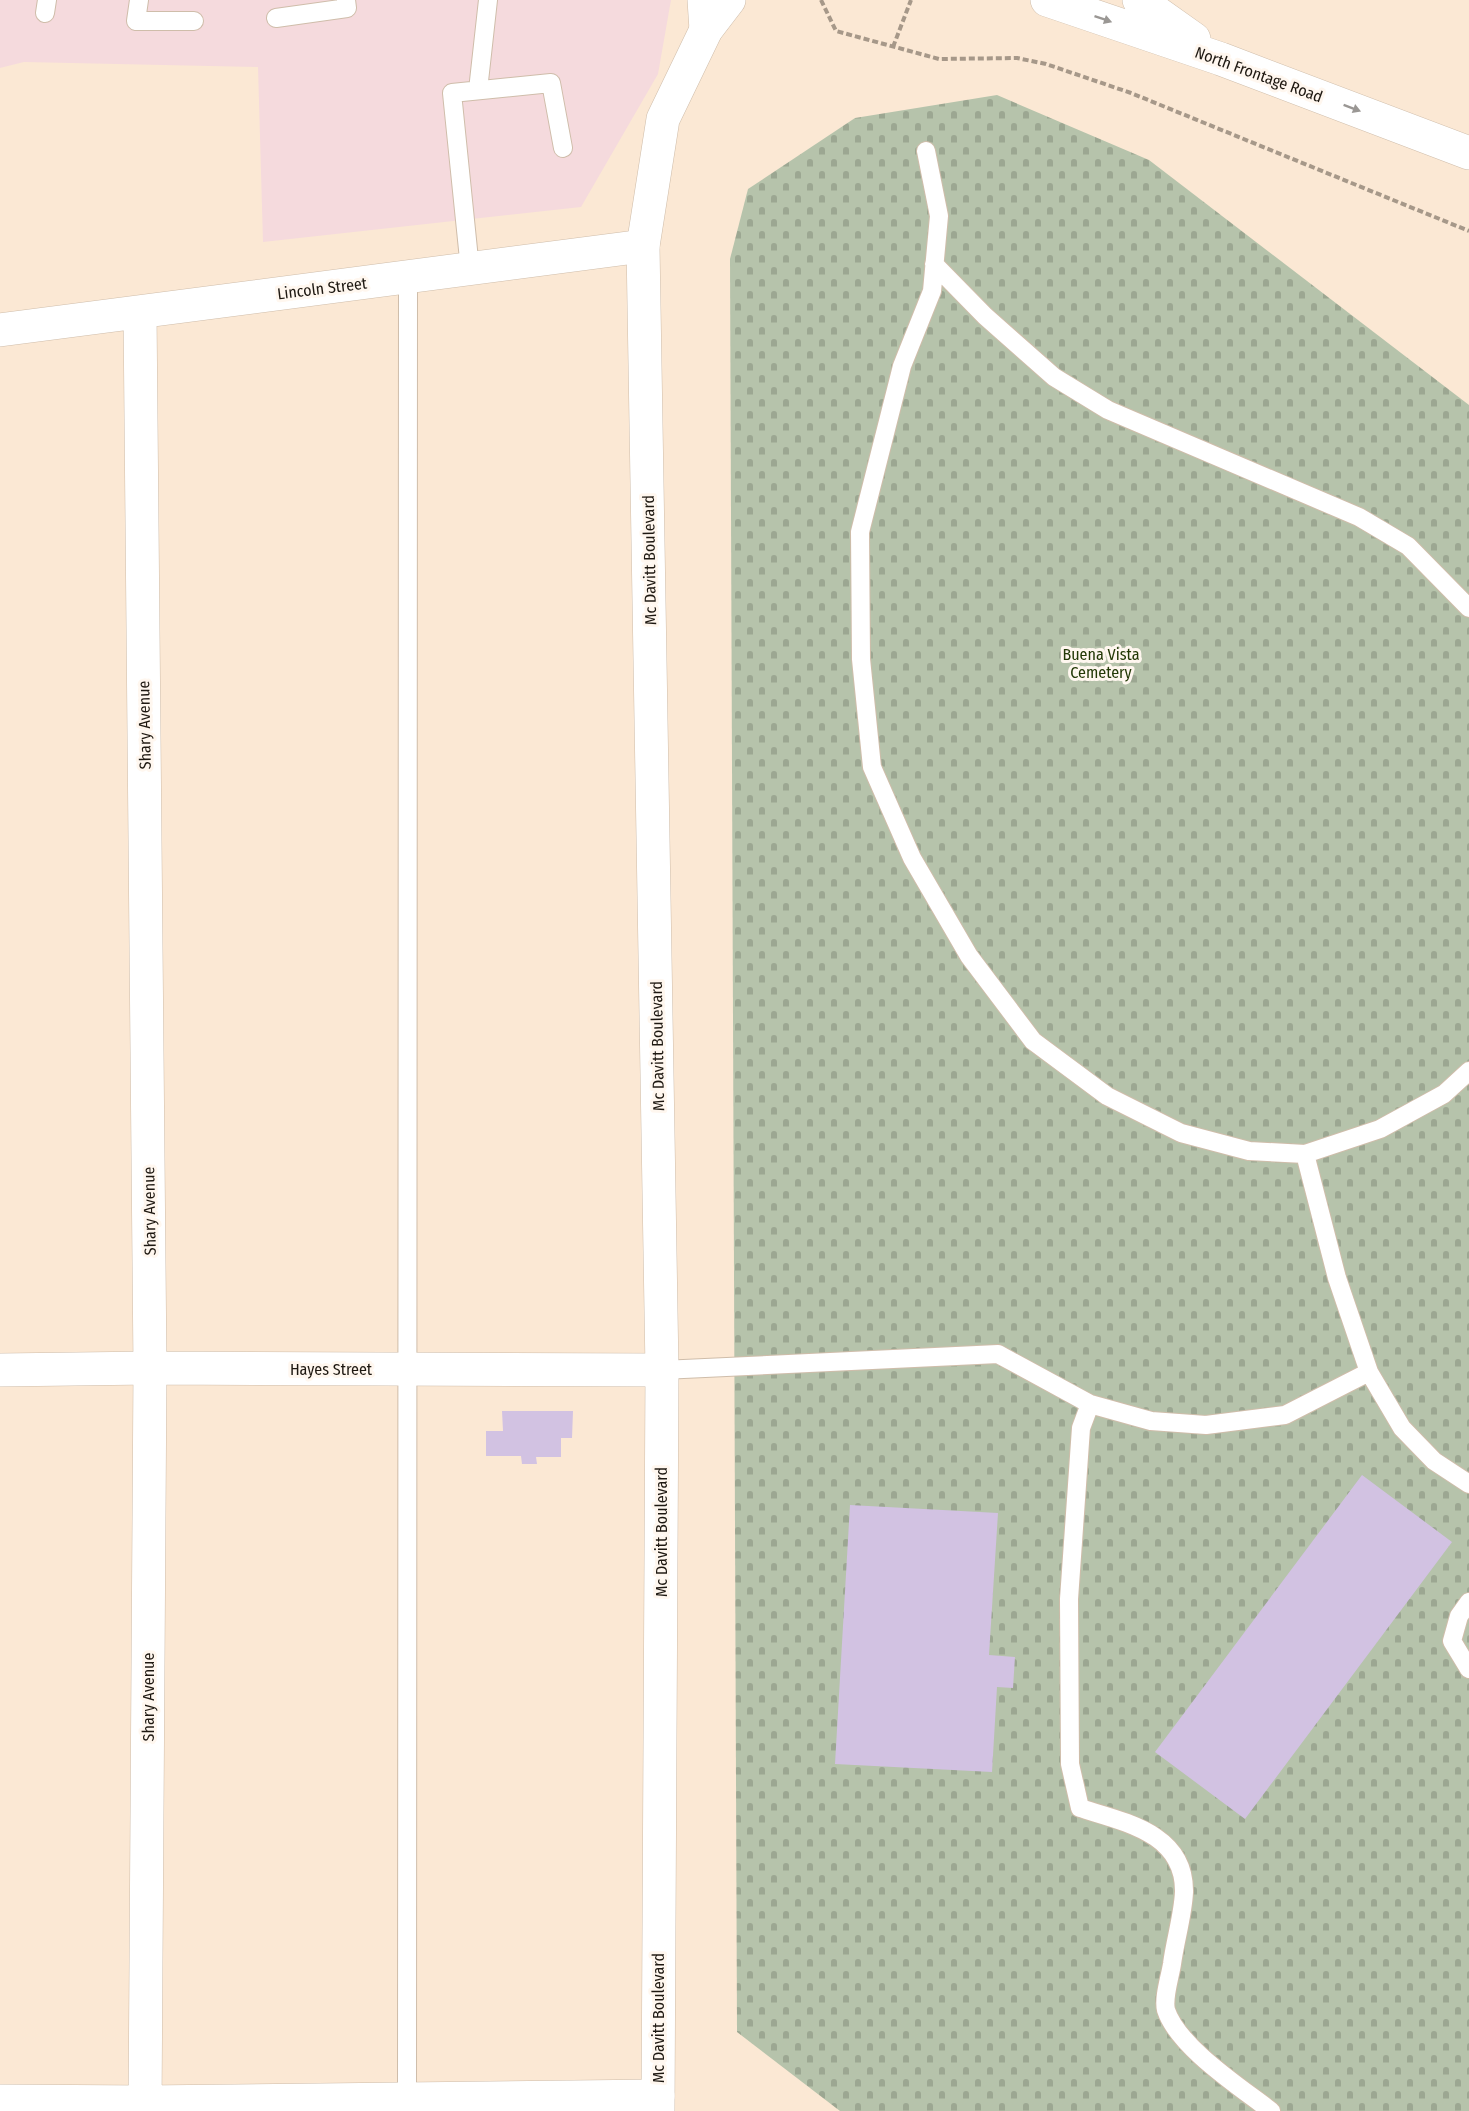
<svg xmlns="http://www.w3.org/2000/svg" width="1469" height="2111" font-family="'Fira Sans Condensed',sans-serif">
	<defs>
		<pattern id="cemetery-stones" width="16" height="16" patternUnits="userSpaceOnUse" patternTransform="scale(1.5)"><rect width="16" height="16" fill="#b6c3ab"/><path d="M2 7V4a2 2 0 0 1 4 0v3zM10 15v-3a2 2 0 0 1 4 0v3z" fill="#9ca792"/></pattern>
	</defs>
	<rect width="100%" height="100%" fill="#fbe8d4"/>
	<path fill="#f5dadd" d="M0 0H671L658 74 581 207 263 242 258 67 24 62 0 68Z"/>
	<path fill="url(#cemetery-stones)" d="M997 95 1149 160 1469 405V2111H840L737 2032 730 259 748 189 855 118Z"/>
	<path fill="#d2c2e2" d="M502 1411H573L572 1438H561V1457H536L537 1464H522L521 1456H486V1431H503Z
		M1362 1475 1452 1542 1245 1819 1155 1752Z
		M850 1505 998 1513 989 1655 1015 1657 1013 1688 997 1687 992 1772 835 1764Z"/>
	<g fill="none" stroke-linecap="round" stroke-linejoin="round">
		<g stroke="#cfbdaa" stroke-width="20">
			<path id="service" d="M139 0 136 21H194
				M45 13 47 0
				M276 18 347 8 346 0
				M478 90 488 0
				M926 151 939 216 932 291 902 366 860 532 861 659 872 767 912 858 969 956 1033 1041 1107 1096 1181 1133 1249 1151 1305 1154 1380 1129 1444 1094 1469 1071
				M934 264 985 316 1054 377 1108 410 1359 517 1408 546 1469 608
				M470 269 452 93 551 83 563 148
				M1305 1154 1337 1278 1369 1372 1402 1428 1434 1461 1469 1484
				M662 1370 998 1354 1090 1404 1151 1421 1206 1425 1285 1415 1369 1372
				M1090 1404 1081 1428 1069 1599 1070 1764 1080 1808C1124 1822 1185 1833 1184 1892 1183 1915 1175 1941 1172 1964 1170 1977 1163 1998 1166 2010 1178 2047 1240 2087 1271 2111
				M1469 1602 1459 1616 1452 1641 1469 1669
				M407 2105 408 277"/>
		</g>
		<g stroke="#cfbdaa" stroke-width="34">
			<path id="minor" d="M140 312 150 1368 145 2111
				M0 330 643 246
				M0 1370 150 1368 662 1370
				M0 2101 145 2102 658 2096"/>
		</g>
		<g stroke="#cfbdaa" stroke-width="34">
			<path id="tertiary" d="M658 2111 662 1370 643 246 663 119 706 30 729 0"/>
		</g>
		<g stroke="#cfbdaa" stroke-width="34">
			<path id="secondary" d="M704 0 706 30
				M1047 0 1221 59 1469 153
				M1139 0 1194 39"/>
		</g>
		<path stroke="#a69889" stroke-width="4" stroke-dasharray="6 3" stroke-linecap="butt" d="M821 0 836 31 939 59 1017 58 1046 64 1131 93 1469 231
			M893 47 911 0"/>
		<use href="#service" stroke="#fff" stroke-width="18"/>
		<use href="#minor" stroke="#fff" stroke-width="33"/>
		<use href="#tertiary" stroke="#fff" stroke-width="33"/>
		<use href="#secondary" stroke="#fff" stroke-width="33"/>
	</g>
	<defs><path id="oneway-solid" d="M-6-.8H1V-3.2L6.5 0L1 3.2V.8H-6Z" transform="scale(1.5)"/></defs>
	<g fill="#9a9794">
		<use href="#oneway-solid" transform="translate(1103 19) rotate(19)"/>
		<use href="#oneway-solid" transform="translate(1352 108) rotate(21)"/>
	</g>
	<g text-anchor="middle" stroke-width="6" stroke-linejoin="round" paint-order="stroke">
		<g font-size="16" fill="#1e1811" stroke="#fff7ef">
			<text transform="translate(1259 74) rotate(20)" y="6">North Frontage Road</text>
			<text transform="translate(322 288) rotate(-7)" y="6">Lincoln Street</text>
			<text transform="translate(649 560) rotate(-91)" y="6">Mc Davitt Boulevard</text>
			<text transform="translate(144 725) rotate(-91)" y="6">Shary Avenue</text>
			<text transform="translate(657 1046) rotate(-91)" y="6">Mc Davitt Boulevard</text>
			<text transform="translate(149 1211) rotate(-91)" y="6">Shary Avenue</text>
			<text x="331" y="1375">Hayes Street</text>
			<text transform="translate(661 1532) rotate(-90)" y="6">Mc Davitt Boulevard</text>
			<text transform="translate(148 1697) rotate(-90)" y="6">Shary Avenue</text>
			<text transform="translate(658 2018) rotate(-90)" y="6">Mc Davitt Boulevard</text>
		</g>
		<g font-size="16" fill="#233906" stroke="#fff7ef">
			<text x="1101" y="660">Buena Vista<tspan x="1101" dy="18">Cemetery</tspan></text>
		</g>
	</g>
</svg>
